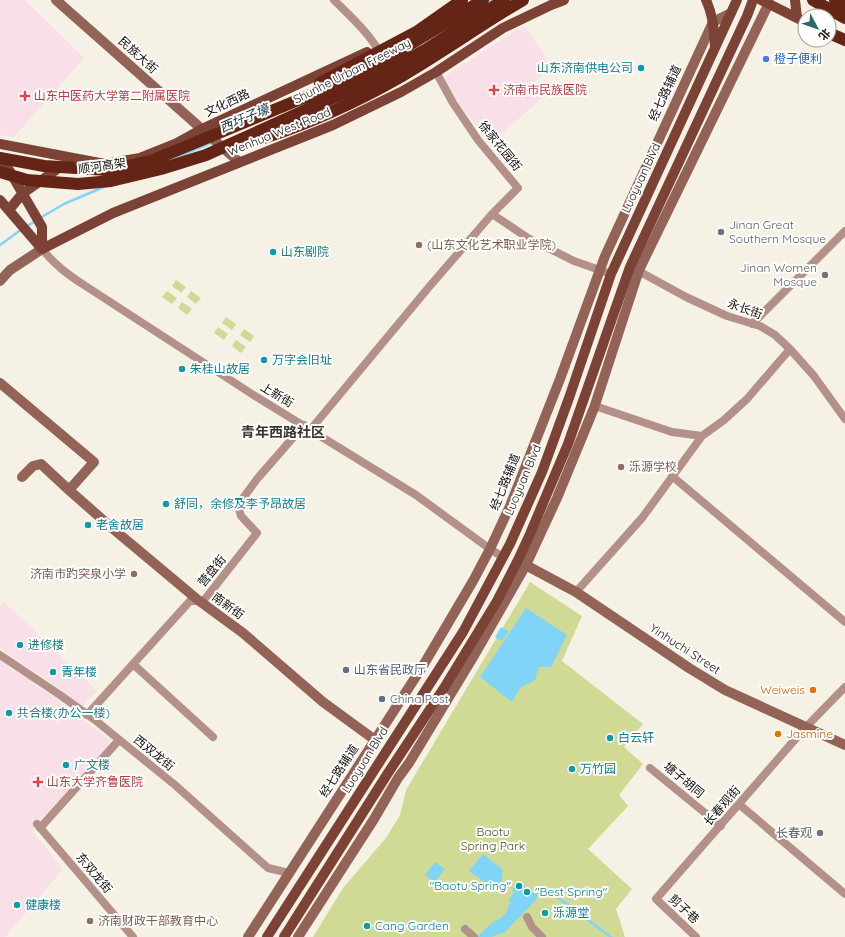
<svg xmlns="http://www.w3.org/2000/svg" width="845" height="937" font-family="Quicksand,'Noto Sans SC',sans-serif">
	<rect width="100%" height="100%" fill="#f5f1e4"/>
	<path fill="#f8dfe8" d="M0 0H25L84 58 14 137 0 135Z
		M525 27 545 54 547 69 534 83 542 98 490 144 441 79 518 29Z
		M4 602 97 691 82 707 35 671 26 667 0 648V607Z
		M0 658 11 669 29 679H32L38 689H41L56 698 113 743 38 822 32 831 63 869 5 937H0Z"/>
	<path fill="#d1da94" d="M176 280 186 287 181 293 172 286Z
		M167 291 177 298 172 304 162 297Z
		M191 291 201 298 196 304 187 297Z
		M182 302 192 309 187 315 178 308Z
		M226 317 236 324 232 330 222 323Z
		M218 327 228 334 224 340 214 333Z
		M244 329 254 336 250 342 240 335Z
		M236 340 246 347 241 353 232 346Z
		M530 582 582 616 562 661 643 724 624 747 643 764 619 795 628 806 588 849 632 889 616 909 625 937H313L343 888 386 838 400 815 406 790Z"/>
	<path fill="#80d4f8" d="M526 608 567 635 551 667H539L535 680 520 688 512 702 480 677Z
		M501 627 509 631 502 641 495 637Z
		M483 854 502 869V879L498 888 489 885 469 871Z
		M435 862 445 869 435 882 425 875Z
		M518 882 537 895V898L534 902 504 933 496 935 492 937H477L493 922 501 918 508 910 507 908 511 903 508 901 514 893 512 889Z"/>
	<g fill="none" stroke-linecap="round" stroke-linejoin="round">
		<path stroke="#80d4f8" stroke-width="2.5" d="M486 2 491 0
			M168 161 213 142
			M40 218 64 204 106 186
			M27 226 36 221
			M0 245 22 229
			M536 894 543 888H545L611 937"/>
		<path stroke="#b39189" stroke-width="8" d="M334 0C352 18 370 34 381 55
			M492 214 528 238 574 261 611 274
			M42 249C55 265 67 274 84 285L255 396 416 495 490 549 503 557
			M633 268 686 297 727 316 760 326 775 335 790 349 814 376 845 419
			M752 324 845 231
			M595 406 672 432 702 436
			M311 429 429 287 492 214 518 188 478 140 453 103 436 72
			M672 476 845 622
			M576 592 642 518 702 436 724 420 747 399 790 349
			M0 655 60 695 95 720 175 785 268 868 289 873
			M133 664 213 737
			M87 715 190 601H203L209 594 257 533 241 516 238 505 257 479 304 425
			M650 768 721 826
			M740 805 845 894
			M37 824 133 937
			M40 828 119 740
			M527 917 532 927 542 937
			M465 929 474 937
			M696 937 656 899 805 728 845 687"/>
		<path stroke="#936358" stroke-width="10" d="M56 0 239 162
			M0 281 10 270 42 249
			M0 383 94 462 69 490 41 464 33 466 22 477
			M69 490 112 528 198 600 243 633 323 702 375 740
			M520 562 576 592 689 668 725 690 845 745
			M248 937 424 664 473 581 490 549 510 506 560 379 605 256 713 22 731 13
			M298 937 374 819 398 778 409 763 472 659 526 565 557 498 594 408 639 270 769 3"/>
		<path stroke="#7b4235" stroke-width="10" d="M706 0C713 15 714 30 715 47
			M761 0 805 22
			M795 0 797 18
			M0 144 73 158
			M0 163 9 170 42 227V249
			M0 200 42 249
			M9 210 22 194 73 158 105 164 140 158 175 144 202 129 367 52
			M42 249 113 213 333 125 401 92 436 72 503 28 551 5 564 0
			M267 937 463 632 510 544 542 472 569 398 611 274 737 0
			M284 937 388 773 444 688 497 601 518 560 530 534 568 444 630 267 747 16 753 0"/>
		<path stroke="#652516" stroke-width="12" d="M813 0 845 18
			M835 0 845 6
			M829 33 845 40"/>
		<path stroke="#652516" stroke-width="12" d="M320 83 418 31 462 0
			M250 142C300 128 357 102 402 76 443 52 482 24 523 0
			M0 158 44 166 108 170 151 161 361 74 483 0
			M0 172 27 180 78 184 111 181 161 169 206 155 368 82 425 50 504 0"/>
	</g>
	<circle fill="#3f7fe0" stroke="#fffefc" stroke-width="1.5" cx="766" cy="59" r="4"/>
	<g fill="#0f9aa8" stroke="#fffefc" stroke-width="1.5">
		<circle cx="641" cy="68" r="4"/>
		<circle cx="273" cy="252" r="4"/>
		<circle cx="264" cy="360" r="4"/>
		<circle cx="182" cy="369" r="4"/>
		<circle cx="166" cy="504" r="4"/>
		<circle cx="88" cy="525" r="4"/>
		<circle cx="20" cy="645" r="4"/>
		<circle cx="53" cy="672" r="4"/>
		<circle cx="9" cy="713" r="4"/>
		<circle cx="610" cy="738" r="4"/>
		<circle cx="66" cy="765" r="4"/>
		<circle cx="572" cy="769" r="4"/>
		<circle cx="519" cy="886" r="4"/>
		<circle cx="527" cy="892" r="4"/>
		<circle cx="17" cy="905" r="4"/>
		<circle cx="545" cy="913" r="4"/>
		<circle cx="367" cy="926" r="4"/>
	</g>
	<g fill="#e0444e" stroke="#fffefc" stroke-width="1.5">
		<path d="M492 84h4v4h4v4h-4v4h-4v-4h-4v-4h4z"/>
		<path d="M23 90h4v4h4v4h-4v4h-4v-4h-4v-4h4z"/>
		<path d="M36 776h4v4h4v4h-4v4h-4v-4h-4v-4h4z"/>
	</g>
	<g fill="#6b7280" stroke="#fffefc" stroke-width="1.5">
		<circle cx="721" cy="232" r="4"/>
		<circle cx="825" cy="275" r="4"/>
		<circle cx="820" cy="833" r="4"/>
	</g>
	<g fill="#8d6e63" stroke="#fffefc" stroke-width="1.5">
		<circle cx="419" cy="245" r="4"/>
		<circle cx="621" cy="467" r="4"/>
		<circle cx="134" cy="574" r="4"/>
		<circle cx="90" cy="921" r="4"/>
	</g>
	<g fill="#5c6f8a" stroke="#fffefc" stroke-width="1.5">
		<circle cx="346" cy="670" r="4"/>
		<circle cx="382" cy="699" r="4"/>
	</g>
	<g fill="#e8710a" stroke="#fffefc" stroke-width="1.5">
		<circle cx="813" cy="690" r="4"/>
		<circle cx="778" cy="734" r="4"/>
	</g>
	<g text-anchor="middle" stroke-width="4" stroke-linejoin="round" paint-order="stroke">
		<g font-size="12" fill="#13110d" stroke="#fffefc">
			<text transform="translate(138 55) rotate(42)" y="4">民族大街</text>
			<text transform="translate(352 71) rotate(-27)" y="4">Shunhe Urban Freeway</text>
			<text transform="translate(665 93) rotate(-65)" y="4">经七路辅道</text>
			<text transform="translate(227 103) rotate(-25)" y="4">文化西路</text>
			<text transform="translate(279 132) rotate(-22)" y="4">Wenhua West Road</text>
			<text transform="translate(500 146) rotate(51)" y="4">徐家花园街</text>
			<text transform="translate(102 166) rotate(-8)" y="4">顺河高架</text>
			<text transform="translate(641 178) rotate(-65)" y="4">Luoyuan Blvd</text>
			<text transform="translate(745 309) rotate(20)" y="4">永长街</text>
			<text transform="translate(277 395) rotate(31)" y="4">上新街</text>
			<text transform="translate(523 480) rotate(-67)" y="4">Luoyuan Blvd</text>
			<text transform="translate(505 482) rotate(-68)" y="4">经七路辅道</text>
			<text transform="translate(212 571) rotate(-51)" y="4">营盘街</text>
			<text transform="translate(228 606) rotate(36)" y="4">南新街</text>
			<text transform="translate(685 649) rotate(33)" y="4">Yinhuchi Street</text>
			<text transform="translate(154 753) rotate(39)" y="4">西双龙街</text>
			<text transform="translate(365 760) rotate(-58)" y="4">Luoyuan Blvd</text>
			<text transform="translate(339 771) rotate(-57)" y="4">经七路辅道</text>
			<text transform="translate(684 780) rotate(40)" y="4">塘子胡同</text>
			<text transform="translate(722 806) rotate(-49)" y="4">长春观街</text>
			<text transform="translate(94 873) rotate(50)" y="4">东双龙街</text>
			<text transform="translate(684 909) rotate(43)" y="4">剪子巷</text>
		</g>
		<g font-size="12" fill="#366cbe" stroke="#fffefc" text-anchor="start">
			<text x="774" y="63">橙子便利</text>
		</g>
		<g font-size="12" fill="#0d838f" stroke="#fffefc" text-anchor="start">
			<text x="633" y="72" text-anchor="end">山东济南供电公司</text>
			<text x="281" y="256">山东剧院</text>
			<text x="272" y="364">万字会旧址</text>
			<text x="190" y="373">朱桂山故居</text>
			<text x="174" y="508">舒同，余修及李予昂故居</text>
			<text x="96" y="529">老舍故居</text>
			<text x="28" y="649">进修楼</text>
			<text x="61" y="676">青年楼</text>
			<text x="17" y="717">共合楼(办公一楼)</text>
			<text x="618" y="742">白云轩</text>
			<text x="74" y="769">广文楼</text>
			<text x="580" y="773">万竹园</text>
			<text x="511" y="890" text-anchor="end">"Baotu Spring"</text>
			<text x="535" y="896">"Best Spring"</text>
			<text x="25" y="909">健康楼</text>
			<text x="553" y="917">泺源堂</text>
			<text x="375" y="930">Cang Garden</text>
		</g>
		<g font-size="12" fill="#be3a42" stroke="#fffefc" text-anchor="start">
			<text x="503" y="94">济南市民族医院</text>
			<text x="34" y="100">山东中医药大学第二附属医院</text>
			<text x="47" y="786">山东大学齐鲁医院</text>
		</g>
		<g font-size="12" fill="#5b616d" stroke="#fffefc" text-anchor="end">
			<text x="729" y="229" text-anchor="start">Jinan Great<tspan x="729" dy="14">Southern Mosque</tspan></text>
			<text x="817" y="272">Jinan Women<tspan x="817" dy="14">Mosque</tspan></text>
			<text x="812" y="837">长春观</text>
		</g>
		<g font-size="12" fill="#785e54" stroke="#fffefc" text-anchor="start">
			<text x="427" y="249">(山东文化艺术职业学院)</text>
			<text x="629" y="471">泺源学校</text>
			<text x="126" y="578" text-anchor="end">济南市趵突泉小学</text>
			<text x="98" y="925">济南财政干部教育中心</text>
		</g>
		<g font-size="12" fill="#4e5e75" stroke="#fffefc" text-anchor="start">
			<text x="354" y="674">山东省民政厅</text>
			<text x="390" y="703">China Post</text>
		</g>
		<g font-size="12" fill="#c56008" stroke="#fffefc" text-anchor="end">
			<text x="805" y="694">Weiweis</text>
			<text x="786" y="738" text-anchor="start">Jasmine</text>
		</g>
		<g font-size="12" fill="#4c511c" stroke="#fffefc">
			<text x="493" y="836">Baotu<tspan x="493" dy="14">Spring Park</tspan></text>
		</g>
		<g font-size="13" font-style="italic" fill="#0e3544" stroke="#fffefc">
			<text transform="translate(244 118) rotate(-23)" y="5">西圩子壕</text>
		</g>
		<g font-size="14" font-weight="bold" fill="#38352b" stroke="#fffefc">
			<text x="283" y="437">青年西路社区</text>
		</g>
	</g>
	<g transform="translate(817 28) rotate(131)"><circle r="19" fill="#fffefc" stroke="#a19f9c"/>
	<path d="M0-3L7 15L0 10L-7 15Z" fill="#276d63"/>
	<text y="-6" font-size="11" font-weight="bold" text-anchor="middle" fill="#13110d">北</text>
	</g>
</svg>
